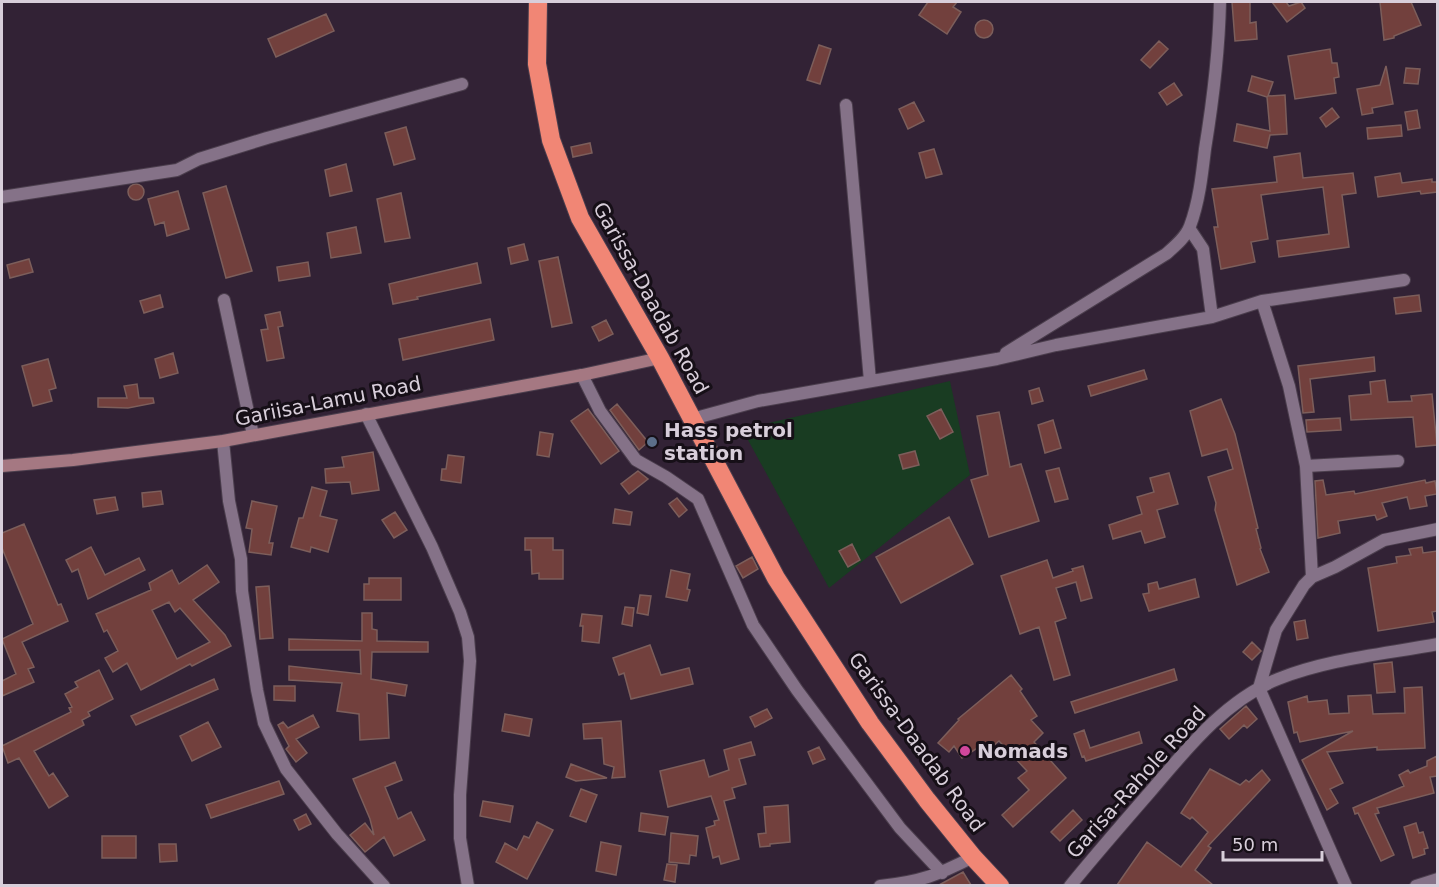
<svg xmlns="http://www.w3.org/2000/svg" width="1439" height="887" font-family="'DejaVu Sans',sans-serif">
	<rect width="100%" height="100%" fill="#322235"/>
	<path fill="#193c22" d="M950 381 970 475 829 588 742 429Z"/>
	<path fill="#72403d" stroke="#7c5e5b" stroke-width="1.5" fill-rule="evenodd" d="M928 2H957L953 7 961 12 947 34 919 15Z
		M1232 2H1250V23L1256 22 1257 39 1235 41Z
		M1272 2H1286L1289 6 1301 2 1305 8 1287 22Z
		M1380 2H1411L1421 25 1394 36V38L1384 40Z
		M326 14 334 31 276 57 268 39Z
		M975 29a9 9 0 1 1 18 0a9 9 0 1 1-18 0Z
		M1159 41 1168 49 1150 68 1141 60Z
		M819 45 831 49 820 84 807 80Z
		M1330 49 1332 63H1337L1339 77 1334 78 1336 93 1295 99 1288 56Z
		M1386 66 1393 104 1372 108 1373 113 1362 115 1357 89 1380 85Z
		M1406 68 1420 69 1418 84 1404 83Z
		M1252 76 1273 82 1268 96 1285 95 1287 134 1270 135 1267 148 1234 141 1237 124 1270 131 1267 97 1248 91Z
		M1174 83 1182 95 1167 105 1159 93Z
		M914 102 924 121 908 129 899 109Z
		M1332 108 1339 117 1326 127 1320 118Z
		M1417 110 1420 128 1408 130 1405 112Z
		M1401 125 1402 136 1368 139 1367 128Z
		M406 127 415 159 394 165 385 133Z
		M590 143 592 153 573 157 571 147Z
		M934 149 942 174 926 178 919 153Z
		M1300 153 1303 178 1353 173 1356 193 1342 195 1349 247 1279 257 1277 241 1329 234 1323 187 1261 195 1268 239 1251 242 1255 262 1221 269 1214 227H1218L1212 189 1277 182 1274 157Z
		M346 164 352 191 330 196 325 170Z
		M1400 173 1402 183 1432 179V182H1437V192L1421 194 1420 191 1378 197 1375 177Z
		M128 192a8 8 0 1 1 16 0a8 8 0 1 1-16 0Z
		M226 186 252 271 226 278 203 193Z
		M178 191 189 229 167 236 164 222 155 225 148 199Z
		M401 193 410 238 385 242 377 199Z
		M356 227 361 253 331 258 327 233Z
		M524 244 528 260 511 264 508 248Z
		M558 257 572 323 552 327 539 261Z
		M29 259 33 272 10 278 7 265Z
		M308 262 310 276 279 281 277 267Z
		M477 263 481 283 417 297 418 299 393 304 389 284Z
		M160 295 163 307 144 313 140 301Z
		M1419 295 1421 311 1396 314 1394 298Z
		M280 312 283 326 278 327 284 358 267 361 261 330 268 329 265 315Z
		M490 319 494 340 403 360 399 339Z
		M606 320 613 334 599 341 592 327Z
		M173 353 178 373 160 378 155 359Z
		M1374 357 1375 371 1310 379 1314 412 1303 413 1298 366Z
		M48 359 56 388 49 390 52 401 33 406 22 366Z
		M1144 370 1147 379 1091 396 1088 386Z
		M1385 380 1388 402 1412 401 1411 396 1432 394 1437 445 1416 447 1413 417 1351 420 1349 396 1371 394 1370 382Z
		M137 384 139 398H153L154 403 128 408 98 407V398H127L124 386Z
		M1039 388 1043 401 1032 404 1029 391Z
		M1221 399 1235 434 1258 528 1256 529 1261 548 1260 549 1269 572 1237 585 1215 510 1216 503 1208 477 1233 469 1227 449 1202 456 1190 411Z
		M617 404 648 442 639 450 610 410Z
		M588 409 619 451 601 464 571 421Z
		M941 409 953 432 940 439 927 416Z
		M999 412 1010 467 1021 464 1039 521 989 537 971 480 988 475 977 416Z
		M1340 418 1341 430 1307 432 1306 420Z
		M1053 420 1061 448 1045 453 1038 425Z
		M540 432 553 434 549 457 537 455Z
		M915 451 919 465 903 469 899 455Z
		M373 452 379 490 352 494 350 482 326 483 325 469 344 467 342 457Z
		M448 455 464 457 461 483 441 480 442 469H446Z
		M1059 468 1068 499 1055 502 1046 471Z
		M638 471 648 479 629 494 621 484Z
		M1169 473 1178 504 1157 510 1165 537 1145 543 1141 531 1113 539 1109 525 1142 514 1137 497 1154 492 1150 478Z
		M1323 480 1326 495 1354 491 1355 494 1425 480 1426 483 1435 481 1437 494 1425 496 1427 506 1410 509 1407 497 1382 503 1387 516 1377 520 1375 515 1338 521 1340 533 1318 538 1315 481Z
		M312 487 327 491 320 516 337 520 328 552 311 547 310 552 291 547 299 518H303Z
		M161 491 163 504 143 507 142 493Z
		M115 497 118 510 97 514 94 500Z
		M677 498 687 510 679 517 669 504Z
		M252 501 277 506 269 543H273L271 555 249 552 252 529 246 528Z
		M615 509 632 512 630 525 613 523Z
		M395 512 407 530 394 538 382 520Z
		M949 517 973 564 901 603 876 557Z
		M24 524 58 605 61 604 68 621 22 642 34 667 28 669 34 682 2 696V681L16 674 2 639 33 624 2 548V533Z
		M525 538H553V550H563V579H539V573L532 574 531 550H525Z
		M852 544 860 560 848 567 839 551Z
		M91 547 105 575 139 558 145 570 88 599 78 569 72 572 66 560Z
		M1422 547 1423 553 1437 551V611L1432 612 1434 622 1378 631 1368 568 1397 563 1396 557 1411 555 1409 549Z
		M752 557 758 569 743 578 736 566Z
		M1047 560 1053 578 1073 571 1072 569 1083 566 1092 598 1081 601 1076 582 1056 588 1066 618 1055 622 1070 675 1054 680 1039 627 1020 634 1001 576Z
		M207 565 219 582 193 600 225 635 231 646 192 666 190 664 141 690 127 663 113 672 105 658 118 651 107 630 104 632 96 614 151 590 149 583 172 570 179 584ZM169 602 175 612 180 608 210 642 177 659 152 610Z
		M671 570 690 574 687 589 690 590 687 601 666 597Z
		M369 578H401V600H364V584H369Z
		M1195 579 1199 597 1149 611 1143 594 1149 593 1148 584 1157 582 1159 589Z
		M269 586 273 638 260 639 256 587Z
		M640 595 651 596 648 615 637 613Z
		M625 607 634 608 632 626 622 624Z
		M362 613H372V629L377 630V641L428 642V652H372L371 679 407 685 405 696 387 693 389 738 360 740 359 714 337 711 342 683 289 680V666L361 674 360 650H289V639L362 641Z
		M582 614 602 616 599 643 582 641 583 626H580Z
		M1305 620 1308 638 1297 640 1294 622Z
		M1252 642 1261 651 1252 660 1243 652Z
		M650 645 661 675 689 668 693 684 631 699 624 673 619 675 613 658Z
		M1392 662 1395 692 1377 693 1374 664Z
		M1174 669 1177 680 1075 713 1071 702Z
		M99 670 113 699 88 712 90 716 82 720 84 725 34 751 49 776 53 773 68 796 49 808 19 758 8 763 2 746 71 712 69 708 72 707 65 694 78 687 75 682Z
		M1011 675 1022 689 1020 691 1037 716 1031 720 1043 733 1034 742 1066 778 1013 827 1002 815 1029 790 1018 778 1027 771 999 741 987 751 982 745 962 758 954 746 949 752 938 743 959 720 958 719Z
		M214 679 218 689 136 725 131 716Z
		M274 686H295V701L274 700Z
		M1422 687 1425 748 1377 750V747L1327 752 1343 783 1330 789 1338 803 1327 810 1302 760 1353 731 1300 742 1297 732 1294 733 1288 702 1307 696 1308 702 1327 700 1329 714 1349 713 1348 696 1371 695 1373 714 1405 713 1404 688Z
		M1246 706 1257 719 1247 728 1244 725 1229 739 1220 729Z
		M767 709 772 718 755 727 750 717Z
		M505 714 532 719 529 736 502 731Z
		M313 715 319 727 296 739 307 753 296 762 286 749 289 746 278 725 283 722 288 728Z
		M621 721 625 777 612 778 614 767 604 764 602 738 584 739 583 724Z
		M208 722 221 747 192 761 180 736Z
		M1084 730 1090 748 1139 732 1142 743 1086 761 1084 756 1082 757 1074 734Z
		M751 742 755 755 739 759 746 784 732 788 735 798 724 801 739 859 721 864 719 856 713 858 706 828 715 825 714 821 719 820 711 796 668 807 660 771 704 760 709 777 729 770 724 750Z
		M819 747 825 759 813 764 808 752Z
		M1437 756V776L1430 777 1434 793 1377 808 1379 813 1375 814 1394 855 1381 861 1358 813 1355 814 1353 808 1404 786 1399 775 1408 770 1410 773 1427 766V761Z
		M395 762 402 780 385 787 398 819 411 812 425 840 394 856 384 837 365 852 350 835 365 823 374 835 370 819 353 779Z
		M571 764 607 778 576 781 566 777Z
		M1210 769 1240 785 1246 780 1249 782 1262 770 1270 780 1208 846 1211 848 1195 870 1213 885H1117L1147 842 1181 867 1208 832 1192 817 1190 819 1181 813Z
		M279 781 284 794 211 818 206 805Z
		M581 789 597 795 586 822 570 816Z
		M483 801 513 806 510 822 480 816Z
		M788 805 790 842 770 844V846L760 847 758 834 766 833 764 807Z
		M1073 810 1082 820 1060 841 1051 832Z
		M641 813 668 817 665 835 639 831Z
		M306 814 311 824 299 830 294 820Z
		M537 822 553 830 527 879 496 862 505 843 517 850 524 836 529 838Z
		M1416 823 1419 833 1423 832 1428 848 1424 849 1425 854 1413 858 1404 827Z
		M671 833 698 836 696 856 690 855 689 864 669 862Z
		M102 836H136V858H102Z
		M601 842 621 846 616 875 596 871Z
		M159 844H176L177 861 160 862Z
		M667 864 677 865 675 882 664 880Z
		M963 872 971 885H939Z"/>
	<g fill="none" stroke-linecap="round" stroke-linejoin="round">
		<g stroke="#4b3e4d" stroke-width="14">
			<path id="street" d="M846 105 870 381
				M2 197 177 170 199 159 267 138 462 84
				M1189 228 1203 249 1212 317
				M224 300 253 435
				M1262 301 1289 386 1306 466 1398 461
				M1006 353 1166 254C1175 246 1186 237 1190 226 1199 202 1202 175 1205 149 1213 100 1219 51 1220 2
				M582 375 600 411 636 460 666 477 698 499 753 625 797 690 900 828 942 873
				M366 414 432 547 460 612 468 637 470 661 460 795V838L468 886
				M692 419 758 401 997 359 1056 345 1212 317 1262 301 1404 280
				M223 441 229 501 241 559 242 591 257 690 264 723 286 769 337 834 384 886
				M1306 466 1312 577
				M880 886C920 882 938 875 973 857
				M1070 886C1096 854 1123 823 1150 792 1185 751 1225 700 1278 679 1328 659 1385 654 1438 644
				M1346 886 1259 688 1276 630 1304 585 1312 577 1335 567 1384 540 1438 529
				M1416 886 1438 879"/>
		</g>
		<g stroke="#4b3e4d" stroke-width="14">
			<path id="secondary" d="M2 466 73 460 223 441 582 375 660 358"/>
		</g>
		<g stroke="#4b3e4d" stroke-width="20">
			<path id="highway" d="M538 2 537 64 551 140 580 218 660 358 776 578 870 723 927 800 973 857 1000 886"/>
		</g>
		<use href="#street" stroke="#857288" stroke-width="12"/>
		<use href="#secondary" stroke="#a57882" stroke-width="12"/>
		<use href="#highway" stroke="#f18675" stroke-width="18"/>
	</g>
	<circle fill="#5c6f8a" stroke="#160f17" stroke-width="2" cx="652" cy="442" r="6"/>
	<circle fill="#d1479c" stroke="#160f17" stroke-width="2" cx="965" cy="751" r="6"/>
	<g text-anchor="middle" stroke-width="6" stroke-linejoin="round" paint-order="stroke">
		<g font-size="20" fill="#d8ceda" stroke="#160f17">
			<text transform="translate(651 298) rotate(61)" y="7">Garissa-Daadab Road</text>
			<text transform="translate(328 401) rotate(-11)" y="7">Gariisa-Lamu Road</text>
			<text transform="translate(917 742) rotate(54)" y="7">Garissa-Daadab Road</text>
			<text transform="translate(1136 782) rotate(-48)" y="7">Garisa-Rahole Road</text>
		</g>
		<g font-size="20" font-weight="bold" fill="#d8ceda" stroke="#160f17" text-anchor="start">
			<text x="664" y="437">Hass petrol<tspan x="664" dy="23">station</tspan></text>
			<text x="977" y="758">Nomads</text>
		</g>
	</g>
	<rect width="1439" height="887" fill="none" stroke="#d8ceda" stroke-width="6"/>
	<path d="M1223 851v9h99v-9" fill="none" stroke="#d8ceda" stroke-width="3"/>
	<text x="1232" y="851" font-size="18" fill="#d8ceda" stroke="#160f17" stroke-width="4.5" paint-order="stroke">50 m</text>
</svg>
